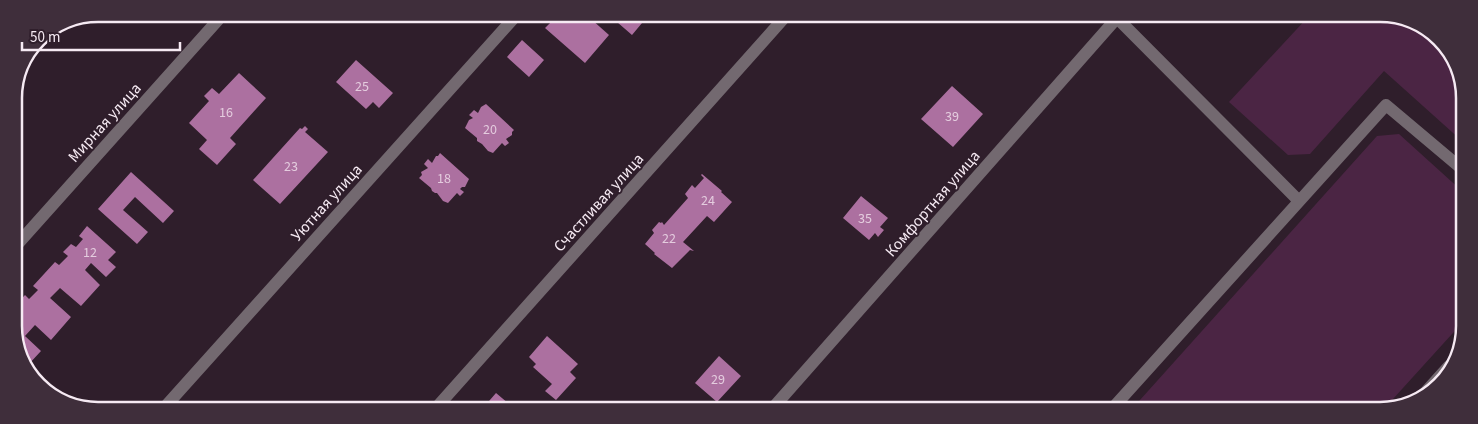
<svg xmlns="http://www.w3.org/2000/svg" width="1478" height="424" font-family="'Source Sans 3',sans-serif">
	<rect width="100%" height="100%" fill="#2f1e2b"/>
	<path fill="#4b2544" d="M1308 17H1401L1440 39 1463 82 1462 141 1384 71 1310 154 1288 155 1229 102Z
		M1399 134 1462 191V323L1383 410H1131L1377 136Z"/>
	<path fill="#ac70a0" d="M554 19H591L609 35 585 63 545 28Z
		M620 19H636L642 23 632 35 617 22Z
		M522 40 544 60 529 77 507 57Z
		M356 60 393 93 379 108 373 102 366 109 336 82Z
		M239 73 266 98 230 138 236 144 217 165 199 149 207 140 189 123 209 101 204 96 212 88 219 94Z
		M952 86 983 114 953 147 921 119Z
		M486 104 514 130 512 132V135L506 139 509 143 505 146 502 143 493 153 488 151 482 144 477 141V138L465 128 469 120 473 118 469 115 474 110 478 113 481 107Z
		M305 126 308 129 305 132 328 152 280 204 253 180 300 128 302 129Z
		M440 153 469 179 465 187H462L460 189 464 192 460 196 457 193 448 203 443 201 437 193H435L432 191 431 188 419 178 422 175 421 172 428 168 424 164 428 159 432 163 436 156H438Z
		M131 172 174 211 163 223 135 197 123 210 148 232 137 244 98 209Z
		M702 174 722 191 721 192 732 202 714 222 707 216 683 242 694 251 690 250 672 268 654 254 655 253 645 244 654 233 652 230 659 222 661 223 662 222 664 225 688 198 685 194 692 185 695 188 704 178 701 175Z
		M861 196 888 218 880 227 884 230 878 237 875 233 869 240 843 218Z
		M87 226 116 252 108 260 116 267 106 277 91 263 85 270 100 285 81 306 60 288 50 298 71 317 51 340 35 325 25 336 41 351 28 365 15 342V315L19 311 15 306 25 295 29 299 38 290 33 286 55 262 59 265 68 256 63 252 71 244 76 247 83 239 79 236Z
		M547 336 578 364 570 372 576 378 556 400 545 391 552 384 533 367 536 364 529 357Z
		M719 356 741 376 717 402 695 383Z
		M496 393 514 408H483Z"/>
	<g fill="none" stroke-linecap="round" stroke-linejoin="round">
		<path stroke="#736970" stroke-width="12" d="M1116 17 1299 201
			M15 247 218 20
			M1422 396 1449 366
			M164 408 513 19
			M436 408 784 18
			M772 409 1116 19
			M1111 410 1386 105 1462 169"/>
	</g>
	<g text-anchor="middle" stroke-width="4" stroke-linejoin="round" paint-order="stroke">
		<g font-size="14" fill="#e4ccde">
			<text x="362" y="91">25</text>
			<text x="226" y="117">16</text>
			<text x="952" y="121">39</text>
			<text x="490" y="134">20</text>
			<text x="291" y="171">23</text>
			<text x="444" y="183">18</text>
			<text x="708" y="205">24</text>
			<text x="865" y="223">35</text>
			<text x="669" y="243">22</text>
			<text x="90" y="257">12</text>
			<text x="718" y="384">29</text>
		</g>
		<g font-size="16" fill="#f6eaf3" stroke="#2f1e2b">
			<text transform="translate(104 122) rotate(-48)" y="6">Мирная улица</text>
			<text transform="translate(326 202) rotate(-48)" y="6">Уютная улица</text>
			<text transform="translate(598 202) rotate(-48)" y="6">Счастливая улица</text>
			<text transform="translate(932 203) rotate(-49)" y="6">Комфортная улица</text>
		</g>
	</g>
	<path d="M0 0H1478V424H0ZM98 22H1380A76 76 0 0 1 1456 98V326A76 76 0 0 1 1380 402H98A76 76 0 0 1 22 326V98A76 76 0 0 1 98 22Z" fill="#3f2e3b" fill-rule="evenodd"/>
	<path fill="none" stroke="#f6eaf3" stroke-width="2.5" d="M98 22H1380A76 76 0 0 1 1456 98V326A76 76 0 0 1 1380 402H98A76 76 0 0 1 22 326V98A76 76 0 0 1 98 22Z"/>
	<path d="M22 42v8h158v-8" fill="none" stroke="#f6eaf3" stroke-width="2.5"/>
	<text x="30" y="42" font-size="15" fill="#f6eaf3" stroke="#2f1e2b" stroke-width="4" paint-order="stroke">50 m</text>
</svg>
